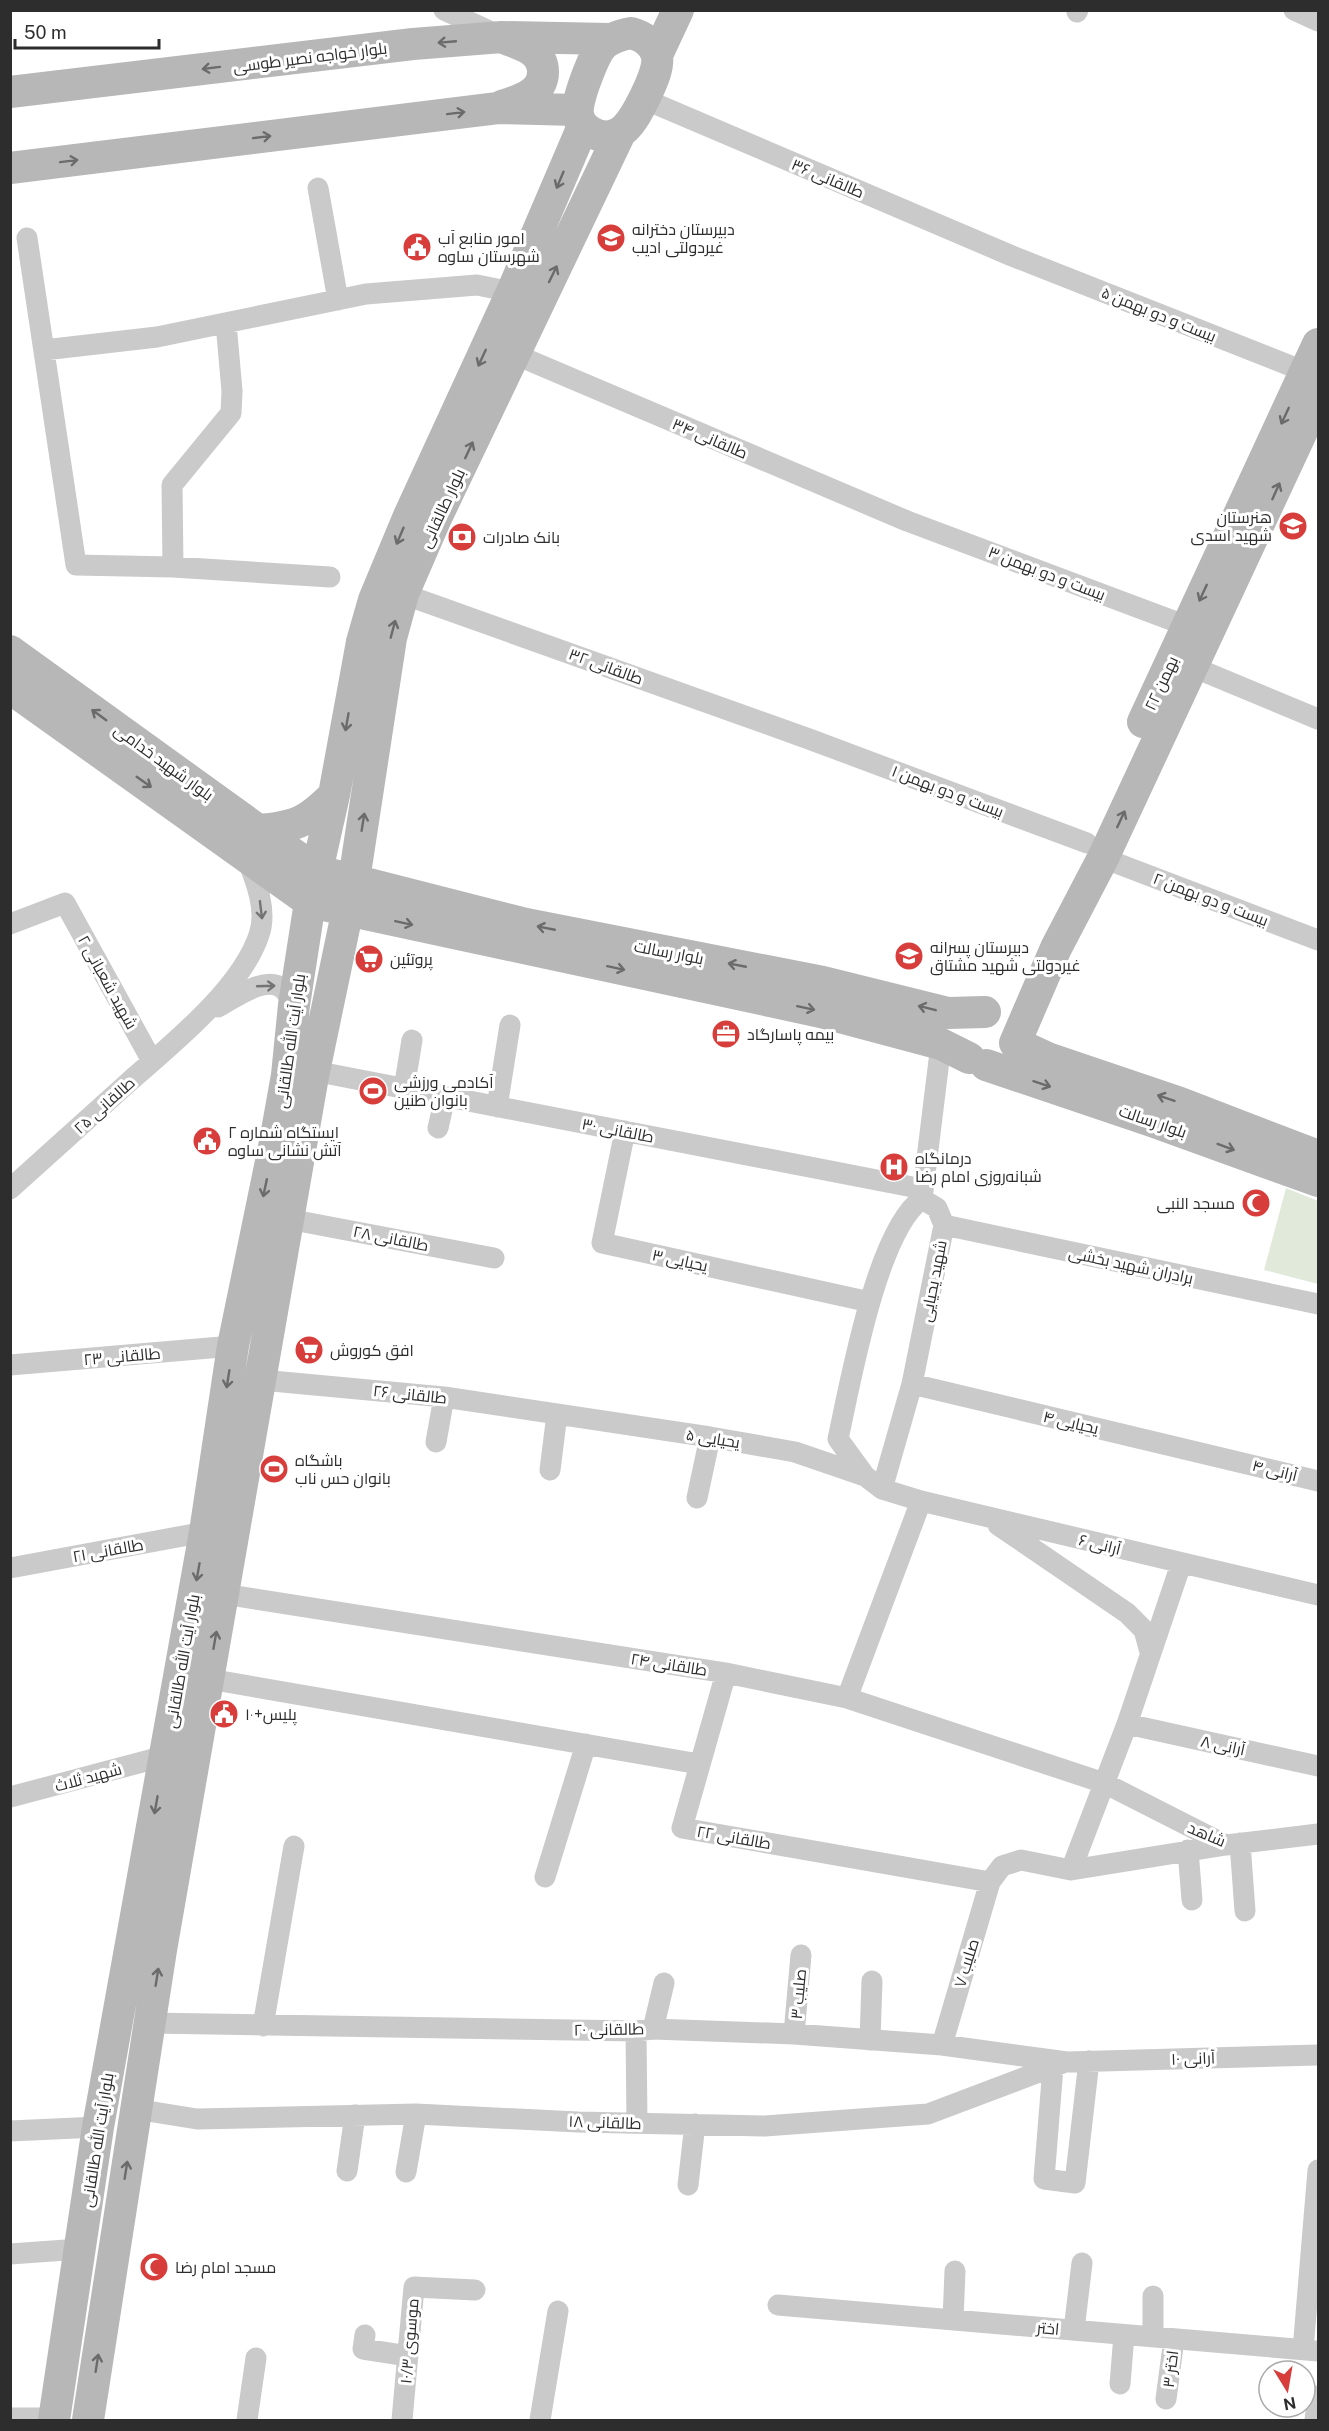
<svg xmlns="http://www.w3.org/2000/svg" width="1329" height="2431" font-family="'Public Sans',Cairo,sans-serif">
	<rect width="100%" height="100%" fill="#fff"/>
	<path fill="#e1e9db" d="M1286 1188 1318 1201V1284L1264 1270Z"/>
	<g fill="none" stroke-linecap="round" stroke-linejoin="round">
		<path stroke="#cacaca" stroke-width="21" d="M444 10 498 35
			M1294 10 1318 21
			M1077 12 1078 10
			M644 99 1012 256 1306 372
			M318 188 338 300
			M27 238 76 565 173 567 330 577
			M44 350 157 337 366 294 477 285 512 292
			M514 354 907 521 1187 626
			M173 567 172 485 231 413 232 391 226 323
			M403 594 809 739 1087 843
			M1193 667 1318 719
			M1103 858 1318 940
			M10 924 65 903 152 1061
			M218 1007C233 999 266 974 283 989 287 992 291 1000 294 1005
			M314 1071 923 1189
			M404 1089 412 1040
			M497 1107 510 1025
			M438 1128 445 1097
			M625 1131 602 1243 870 1302
			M10 1189C50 1153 90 1117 130 1081 172 1044 241 989 259 935 268 910 255 879 246 856
			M922 1199C877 1230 850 1384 838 1439L865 1476 882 1489 921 1501 1318 1595
			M288 1219 494 1258
			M944 1225 1318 1304
			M10 1365 233 1346
			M261 1380 444 1397 710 1437 795 1452 865 1476
			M912 1384 1318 1481
			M436 1442 444 1397
			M550 1470 557 1414
			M882 1489 912 1384 944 1225 937 1208 922 1199 941 1044
			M697 1498 710 1437
			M998 1525 1127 1613 1144 1630 1150 1652
			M10 1568 205 1532
			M223 1594 726 1673 847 1698 1104 1783 1226 1845 1318 1834
			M726 1673 682 1828 990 1882 1002 1866 1021 1860 1071 1870 1226 1845
			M209 1679 699 1764
			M847 1698 921 1501
			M1127 1724 1318 1766
			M10 1797 165 1756
			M1240 1843 1245 1911
			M1188 1850 1192 1900
			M1071 1870 1127 1724 1181 1564
			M545 1877 586 1744
			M149 2023 636 2031 653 2029 794 2034 942 2045 1067 2062 1318 2055
			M263 2026 294 1846
			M653 2029 664 1983
			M636 2031 637 2123
			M794 2034 801 1955
			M870 2040 872 1981
			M942 2045 990 1882
			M1053 2067 1044 2179 1075 2183 1089 2061
			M135 2109 197 2119 416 2114 578 2122 765 2126 928 2114 1063 2063
			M10 2131 98 2127
			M347 2171 355 2115
			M406 2172 416 2114
			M688 2185 695 2124
			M10 2254 80 2249
			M778 2305 1318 2351
			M953 2320 955 2271
			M1074 2330 1082 2263
			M365 2335 363 2349 408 2356
			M1153 2337V2296
			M1303 2350 1318 2170
			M1120 2384 1124 2335
			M1166 2399 1174 2339
			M10 2418H54
			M247 2420 256 2358
			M402 2420 414 2287 475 2290
			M540 2420 558 2311
			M1315 2420 1318 2396"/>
		<path stroke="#b7b7b7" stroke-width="32" d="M631 33C642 36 654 43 657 56 659 68 651 84 646 95 635 117 621 148 591 132 584 128 579 122 578 114 575 103 594 55 602 46 610 38 620 35 631 33Z
			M657 55 678 10
			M10 92 413 44 502 37 610 39
			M502 106C511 103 521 100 529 95 538 90 543 82 543 72 543 51 523 45 506 39
			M10 168 498 108 577 110
			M1318 397 1103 858 1056 948 1015 1043 1050 1059 1180 1103 1318 1156
			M10 651 258 830 318 871 526 924 823 982 948 1013 985 1012
			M10 688 310 902 821 1012 941 1044 969 1058
			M1143 722 1318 344
			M258 830C296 827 307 822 334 795
			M986 1065 1152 1121 1318 1181
			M54 2420 98 2127 205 1532 233 1346 275 1142 287 1075 294 1005 310 902 334 795 362 642 374 600 409 516 512 292 583 126
			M88 2420 161 1950 313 1076 354 880 391 638 403 594 436 518 620 133"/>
	</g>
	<defs><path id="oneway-shaft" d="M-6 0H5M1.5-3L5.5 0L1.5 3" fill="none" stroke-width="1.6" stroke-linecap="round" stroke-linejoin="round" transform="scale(1.5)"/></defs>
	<g stroke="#6b6b6b">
		<use href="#oneway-shaft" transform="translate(447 42) rotate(175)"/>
		<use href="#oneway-shaft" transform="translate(211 68) rotate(173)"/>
		<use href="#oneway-shaft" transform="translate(456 113) rotate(-7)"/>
		<use href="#oneway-shaft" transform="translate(262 137) rotate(-7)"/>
		<use href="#oneway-shaft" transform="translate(69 161) rotate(-7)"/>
		<use href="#oneway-shaft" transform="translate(560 180) rotate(113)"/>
		<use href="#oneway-shaft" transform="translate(553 274) rotate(-64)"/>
		<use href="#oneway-shaft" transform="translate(482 358) rotate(115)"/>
		<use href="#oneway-shaft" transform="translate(1285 416) rotate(115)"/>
		<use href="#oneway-shaft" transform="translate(469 450) rotate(-65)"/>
		<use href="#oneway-shaft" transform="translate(1276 491) rotate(-66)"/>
		<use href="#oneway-shaft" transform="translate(400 536) rotate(113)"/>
		<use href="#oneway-shaft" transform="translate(1203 593) rotate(115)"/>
		<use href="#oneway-shaft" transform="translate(393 629) rotate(-75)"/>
		<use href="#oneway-shaft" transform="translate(99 715) rotate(-144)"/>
		<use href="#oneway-shaft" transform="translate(347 722) rotate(100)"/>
		<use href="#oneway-shaft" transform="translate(144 782) rotate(35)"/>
		<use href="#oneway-shaft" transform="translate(1121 819) rotate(-65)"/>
		<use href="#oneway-shaft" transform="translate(363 822) rotate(-81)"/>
		<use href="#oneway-shaft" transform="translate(404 923) rotate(12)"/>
		<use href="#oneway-shaft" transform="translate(546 928) rotate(-169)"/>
		<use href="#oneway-shaft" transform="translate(737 965) rotate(-169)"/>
		<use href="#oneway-shaft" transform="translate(616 968) rotate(12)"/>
		<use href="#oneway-shaft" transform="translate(806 1008) rotate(12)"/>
		<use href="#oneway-shaft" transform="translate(927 1008) rotate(-166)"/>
		<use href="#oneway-shaft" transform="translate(1042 1084) rotate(18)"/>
		<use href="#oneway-shaft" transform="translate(1166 1098) rotate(-161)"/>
		<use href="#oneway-shaft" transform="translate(1226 1147) rotate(20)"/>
		<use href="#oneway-shaft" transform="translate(265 1188) rotate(102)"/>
		<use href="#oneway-shaft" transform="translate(228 1379) rotate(99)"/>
		<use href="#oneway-shaft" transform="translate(198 1572) rotate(100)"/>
		<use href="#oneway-shaft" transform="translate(215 1640) rotate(-80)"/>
		<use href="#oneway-shaft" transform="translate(156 1805) rotate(100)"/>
		<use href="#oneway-shaft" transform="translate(157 1977) rotate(-81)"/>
		<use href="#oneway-shaft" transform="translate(126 2170) rotate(-81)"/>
		<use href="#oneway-shaft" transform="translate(97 2363) rotate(-81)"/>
	</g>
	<g stroke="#747474">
		<use href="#oneway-shaft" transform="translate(261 910) rotate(83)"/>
		<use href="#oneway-shaft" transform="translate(266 986) rotate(-2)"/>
	</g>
	<defs>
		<g id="school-disc" transform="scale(1.5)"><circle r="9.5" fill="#d73e3b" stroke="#fff"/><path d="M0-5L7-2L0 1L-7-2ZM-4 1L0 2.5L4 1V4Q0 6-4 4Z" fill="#fff"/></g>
		<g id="civic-disc" transform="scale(1.5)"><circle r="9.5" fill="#d73e3b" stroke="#fff"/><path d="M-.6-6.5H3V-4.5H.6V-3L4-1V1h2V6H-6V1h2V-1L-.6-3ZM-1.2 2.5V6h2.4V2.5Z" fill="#fff"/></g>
		<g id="bank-disc" transform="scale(1.5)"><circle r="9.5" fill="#d73e3b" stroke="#fff"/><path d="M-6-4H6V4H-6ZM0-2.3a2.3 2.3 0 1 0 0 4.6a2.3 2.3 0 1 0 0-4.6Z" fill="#fff"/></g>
		<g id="supermarket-disc" transform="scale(1.5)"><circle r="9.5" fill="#d73e3b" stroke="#fff"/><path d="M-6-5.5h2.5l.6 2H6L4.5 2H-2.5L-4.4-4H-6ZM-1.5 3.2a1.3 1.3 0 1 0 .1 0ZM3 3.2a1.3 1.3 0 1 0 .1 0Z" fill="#fff"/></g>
		<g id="office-disc" transform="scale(1.5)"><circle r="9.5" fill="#d73e3b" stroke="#fff"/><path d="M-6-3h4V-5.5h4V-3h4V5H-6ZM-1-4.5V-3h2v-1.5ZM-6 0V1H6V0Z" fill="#fff"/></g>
		<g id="stadium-disc" transform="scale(1.5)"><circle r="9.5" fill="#d73e3b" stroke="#fff"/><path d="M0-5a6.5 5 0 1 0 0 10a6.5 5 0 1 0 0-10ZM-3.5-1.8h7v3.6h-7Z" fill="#fff"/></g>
		<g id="hospital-disc" transform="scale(1.5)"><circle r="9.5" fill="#d73e3b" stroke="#fff"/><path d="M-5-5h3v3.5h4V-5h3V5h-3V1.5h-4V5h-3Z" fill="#fff"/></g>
		<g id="mosque-disc" transform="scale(1.5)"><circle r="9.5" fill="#d73e3b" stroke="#fff"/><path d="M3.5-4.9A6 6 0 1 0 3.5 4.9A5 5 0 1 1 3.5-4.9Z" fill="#fff"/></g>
	</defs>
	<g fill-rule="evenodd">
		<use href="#school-disc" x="611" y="238"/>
		<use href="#civic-disc" x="417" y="247"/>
		<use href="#school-disc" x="1293" y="526"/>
		<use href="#bank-disc" x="462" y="537"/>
		<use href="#school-disc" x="909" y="956"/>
		<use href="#supermarket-disc" x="369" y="959"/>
		<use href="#office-disc" x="726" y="1034"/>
		<use href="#stadium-disc" x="373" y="1091"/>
		<use href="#civic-disc" x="207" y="1141"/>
		<use href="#hospital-disc" x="894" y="1167"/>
		<use href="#mosque-disc" x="1256" y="1203"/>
		<use href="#supermarket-disc" x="309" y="1350"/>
		<use href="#stadium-disc" x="274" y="1469"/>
		<use href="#civic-disc" x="224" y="1714"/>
		<use href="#mosque-disc" x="154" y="2267"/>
	</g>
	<g text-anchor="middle" stroke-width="6" stroke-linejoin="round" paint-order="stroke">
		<g font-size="16" fill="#2d2d2d" stroke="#fff">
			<text transform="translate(310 57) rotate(-7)" y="6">بلوار خواجه نصیر طوسی</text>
			<text transform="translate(828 178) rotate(23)" y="6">طالقانی ۳۶</text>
			<text transform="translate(1159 314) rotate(22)" y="6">بیست و دو بهمن ۵</text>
			<text transform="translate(710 438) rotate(23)" y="6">طالقانی ۳۴</text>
			<text transform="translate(442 508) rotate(-65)" y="6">بلوار طالقانی</text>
			<text transform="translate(1047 573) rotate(21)" y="6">بیست و دو بهمن ۳</text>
			<text transform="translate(606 666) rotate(20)" y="6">طالقانی ۳۲</text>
			<text transform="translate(1161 683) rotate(-65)" y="6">۲۲ بهمن</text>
			<text transform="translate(164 762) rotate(36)" y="6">بلوار شهید خدامی</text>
			<text transform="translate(948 791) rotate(21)" y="6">بیست و دو بهمن ۱</text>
			<text transform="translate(1211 899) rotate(21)" y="6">بیست و دو بهمن ۲</text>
			<text transform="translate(669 952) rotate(11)" y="6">بلوار رسالت</text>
			<text transform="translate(108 982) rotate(61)" y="6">شهید شعبانی ۲</text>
			<text transform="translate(290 1041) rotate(-82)" y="6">بلوار آیت الله طالقانی</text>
			<text transform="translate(104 1105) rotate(-42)" y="6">طالقانی ۲۵</text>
			<text transform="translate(1153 1121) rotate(19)" y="6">بلوار رسالت</text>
			<text transform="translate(618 1130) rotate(11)" y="6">طالقانی ۳۰</text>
			<text transform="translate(391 1238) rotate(11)" y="6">طالقانی ۲۸</text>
			<text transform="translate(680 1260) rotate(12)" y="6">یحیایی ۳</text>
			<text transform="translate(1131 1265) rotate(12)" y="6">برادران شهید بخشی</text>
			<text transform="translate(933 1281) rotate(-79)" y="6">شهید یحیایی</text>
			<text transform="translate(122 1356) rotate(-5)" y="6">طالقانی ۲۳</text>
			<text transform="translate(410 1394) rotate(6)" y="6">طالقانی ۲۶</text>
			<text transform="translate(1071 1422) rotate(13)" y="6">یحیایی ۴</text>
			<text transform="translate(713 1438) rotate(9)" y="6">یحیایی ۵</text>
			<text transform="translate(1275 1470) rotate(14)" y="6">آرانی ۴</text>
			<text transform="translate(1100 1544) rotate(14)" y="6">آرانی ۶</text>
			<text transform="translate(108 1550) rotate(-10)" y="6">طالقانی ۲۱</text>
			<text transform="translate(182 1661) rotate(-80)" y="6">بلوار آیت الله طالقانی</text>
			<text transform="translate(669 1664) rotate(9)" y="6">طالقانی ۲۴</text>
			<text transform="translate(1223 1745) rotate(12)" y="6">آرانی ۸</text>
			<text transform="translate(88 1777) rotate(-15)" y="6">شهید ثلاث</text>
			<text transform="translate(1207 1834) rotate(23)" y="6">شاهد</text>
			<text transform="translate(734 1837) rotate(10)" y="6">طالقانی ۲۲</text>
			<text transform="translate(966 1963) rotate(-73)" y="6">صلیب ۷</text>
			<text transform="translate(798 1994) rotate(-85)" y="6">صلیب ۳</text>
			<text transform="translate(609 2029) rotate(-1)" y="6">طالقانی ۲۰</text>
			<text transform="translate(1193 2058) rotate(-2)" y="6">آرانی ۱۰</text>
			<text transform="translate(605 2122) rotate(2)" y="6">طالقانی ۱۸</text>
			<text transform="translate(97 2140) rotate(-81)" y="6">بلوار آیت الله طالقانی</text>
			<text transform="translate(1048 2328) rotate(5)" y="6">اختر</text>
			<text transform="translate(409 2341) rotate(-85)" y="6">موسوی ۱۰/۳</text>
			<text transform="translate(1170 2369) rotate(-83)" y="6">اختر ۳</text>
		</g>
		<g font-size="16" fill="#2d2d2d" stroke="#fff" text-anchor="start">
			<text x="632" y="235">دبیرستان دخترانه<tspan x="632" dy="18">غیردولتی ادیب</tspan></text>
			<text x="438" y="244">امور منابع آب<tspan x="438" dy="18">شهرستان ساوه</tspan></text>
			<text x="1272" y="523" text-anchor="end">هنرستان<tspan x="1272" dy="18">شهید اسدی</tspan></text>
			<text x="483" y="543">بانک صادرات</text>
			<text x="930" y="953">دبیرستان پسرانه<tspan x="930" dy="18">غیردولتی شهید مشتاق</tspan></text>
			<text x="390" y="965">پروتئین</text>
			<text x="747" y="1040">بیمه پاسارگاد</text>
			<text x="394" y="1088">آکادمی ورزشی<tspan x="394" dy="18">بانوان طنین</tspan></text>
			<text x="228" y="1138">ایستگاه شماره ۲<tspan x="228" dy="18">آتش نشانی ساوه</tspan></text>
			<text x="915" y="1164">درمانگاه<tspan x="915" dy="18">شبانه‌روزی امام رضا</tspan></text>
			<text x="1235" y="1209" text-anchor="end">مسجد النبی</text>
			<text x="330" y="1356">افق کوروش</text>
			<text x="295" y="1466">باشگاه<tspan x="295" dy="18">بانوان حس ناب</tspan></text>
			<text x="245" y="1720">پلیس+۱۰</text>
			<text x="175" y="2273">مسجد امام رضا</text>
		</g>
	</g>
	<rect width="1329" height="2431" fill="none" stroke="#2d2d2d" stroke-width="24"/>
	<g transform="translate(1287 2389) rotate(169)"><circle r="28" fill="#ffffff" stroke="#ababab" stroke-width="1.5"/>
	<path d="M0-4.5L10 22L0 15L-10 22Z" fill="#d73e3b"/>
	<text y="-9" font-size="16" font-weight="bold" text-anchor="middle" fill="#2d2d2d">N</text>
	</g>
	<path d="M15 39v9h144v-9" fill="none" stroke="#2d2d2d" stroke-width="3"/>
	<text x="24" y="39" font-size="18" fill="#2d2d2d" stroke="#ffffff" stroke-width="4.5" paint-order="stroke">50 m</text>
</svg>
